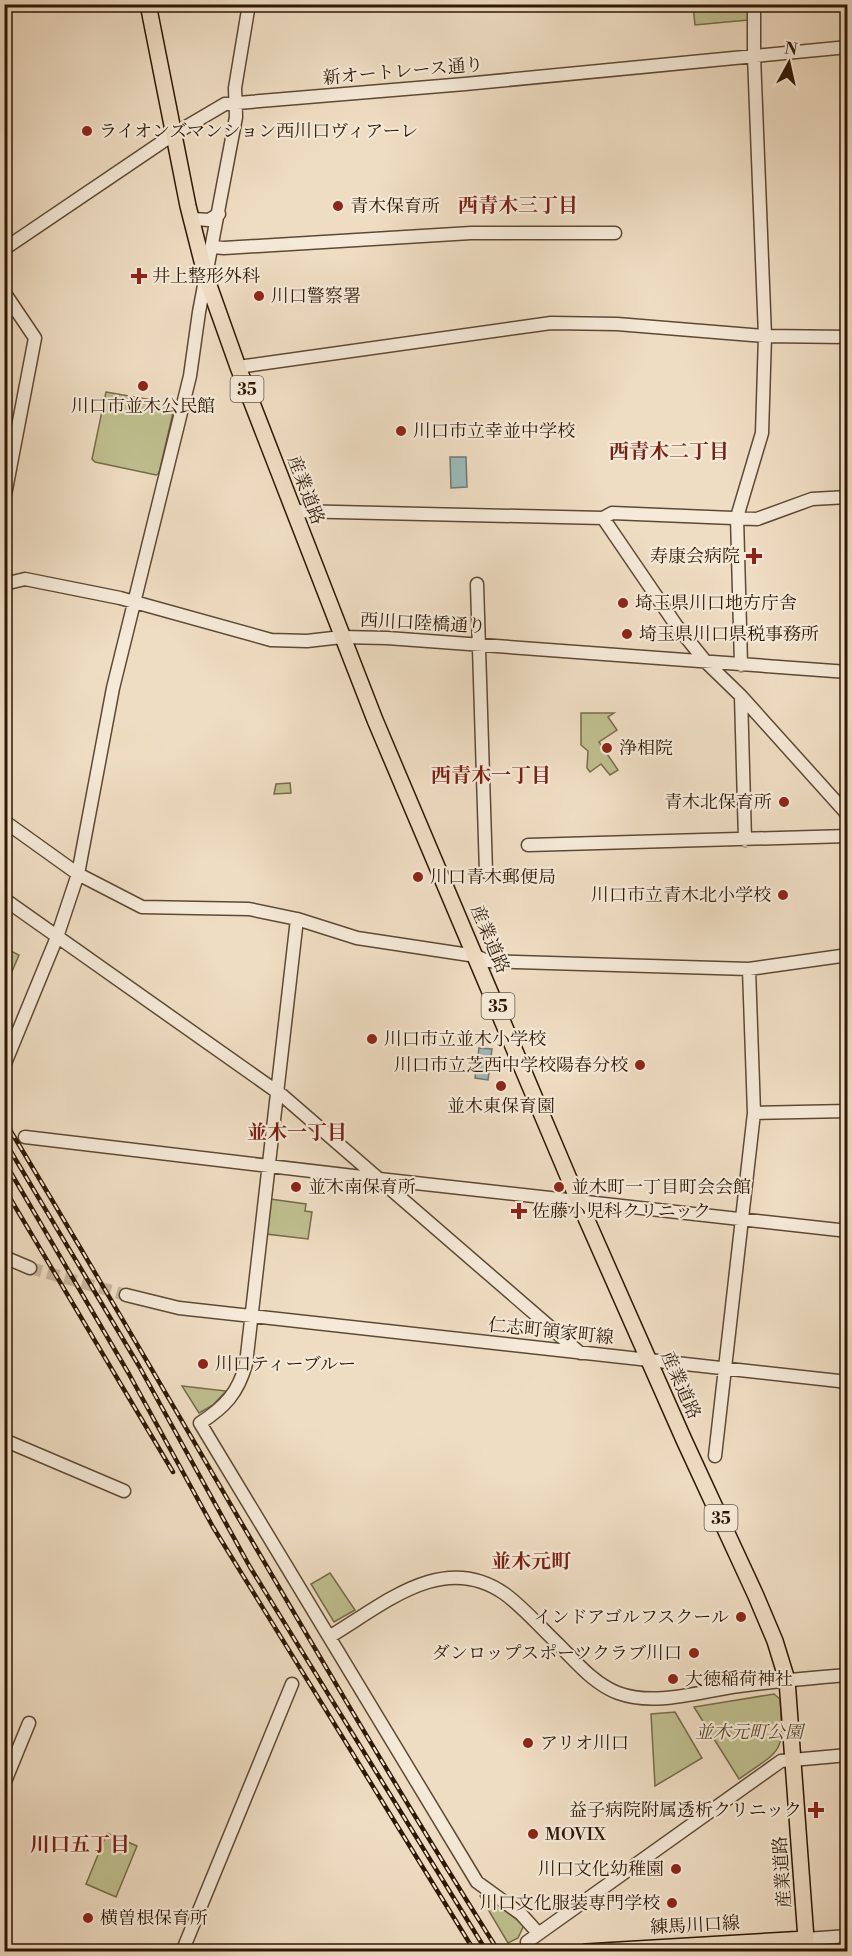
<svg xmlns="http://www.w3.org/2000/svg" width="852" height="1956" font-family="'Libre Bodoni','Noto Serif JP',serif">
	<rect width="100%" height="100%" fill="#efddc3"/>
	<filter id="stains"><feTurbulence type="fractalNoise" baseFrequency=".00333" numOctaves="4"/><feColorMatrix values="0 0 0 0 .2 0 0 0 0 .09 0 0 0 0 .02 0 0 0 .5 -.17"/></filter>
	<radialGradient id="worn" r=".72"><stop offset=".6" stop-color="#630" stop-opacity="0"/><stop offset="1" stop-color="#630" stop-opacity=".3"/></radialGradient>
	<path fill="#bfbf8f" stroke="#766c4a" stroke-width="1.5" d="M693 5H749L748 20 695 25Z
		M106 392 175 404 159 473 156 475 95 462 92 459Z
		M581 713H614L608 717 617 730 599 742 618 770 610 775 601 764 590 772 587 768 588 751 581 745Z
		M290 783 291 793 274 794 276 784Z
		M5 948 19 955 11 974 5 971Z
		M270 1199 306 1204 305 1211 312 1212 308 1239 266 1234Z
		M182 1386 226 1391 213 1405 199 1413Z
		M330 1573 355 1610 334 1622 311 1584Z
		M774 1694 780 1699C784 1755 783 1748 739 1779L694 1707Z
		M675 1712 702 1758 655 1786 651 1714Z
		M107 1833 137 1846 116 1897 86 1884Z
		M483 1894 524 1925 518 1938 508 1943 480 1896Z"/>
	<path fill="#9cbabb" stroke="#707972" stroke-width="1.5" d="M450 457H466L467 487 451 488Z
		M842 901H847V931H842Z
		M479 1048 492 1049 488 1080 475 1078Z"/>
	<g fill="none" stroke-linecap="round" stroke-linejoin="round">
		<path stroke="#c8b69d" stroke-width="12" stroke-dasharray="12 6" stroke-linecap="butt" d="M30 1268 126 1295"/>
		<g stroke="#5e4934" stroke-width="15">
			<path id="minor" d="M190 216 193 219 209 220 219 214
				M213 247 224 248 471 233H615
				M4 249 174 134 225 104 465 84 848 47
				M4 292 35 338 4 500
				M238 367 551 323 617 324 765 336 848 337
				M293 511 603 518 612 513 757 519 812 499 848 497
				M603 518 676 625 706 662 741 696 848 815
				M4 584 25 579 120 598 271 640 307 641 342 637 387 638 848 672
				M477 584 486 872
				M741 665 737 517 762 433 765 336 754 56V4
				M741 696 745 840
				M4 821 78 874 142 907 249 909 297 919 357 938 476 956 487 961 749 969 848 955
				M528 845 848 836
				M4 899 283 1096 580 1353
				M297 919 246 1364C238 1393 225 1407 200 1423L477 1882 521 1914 538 1933
				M4 1066 57 937 78 874 113 688 190 376 199 312 236 117 235 88 249 4
				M754 1113 848 1111
				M25 1137 379 1179 848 1231
				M4 1257 30 1268
				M126 1295 179 1308 848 1382
				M4 1440 124 1491
				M715 1456 754 1113 749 969
				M329 1637C383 1605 443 1550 505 1594 524 1608 541 1628 558 1644 576 1662 594 1684 618 1693 656 1707 700 1691 739 1686 775 1681 811 1678 848 1675
				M4 1784 29 1723
				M527 1942 781 1761 848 1755
				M182 1952 292 1684
				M807 1952 806 1939 848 1936"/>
		</g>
		<g stroke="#2e1804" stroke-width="18">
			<path id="major" d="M148 4 188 206 206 277 238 367 375 720 578 1200 684 1440 756 1596 775 1641 787 1680 806 1939 586 1952"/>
		</g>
		<use href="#minor" stroke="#f5e9d8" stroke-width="12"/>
		<use href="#major" stroke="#efddc3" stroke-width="15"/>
		<g stroke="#2e1804" stroke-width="4.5">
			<path id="rail" d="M4 1120C171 1396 327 1679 499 1952
				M4 1140 139 1366 250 1567 487 1952
				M4 1161 129 1374 213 1527 475 1952
				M4 1188 173 1472"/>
		</g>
		<use href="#rail" stroke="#f5e9d8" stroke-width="2" stroke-dasharray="7" stroke-linecap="butt"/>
	</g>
	<g fill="#8f2418" stroke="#f5e9d8" stroke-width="2">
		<circle cx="87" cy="131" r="6"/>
		<circle cx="338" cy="206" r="6"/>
		<path d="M136 267h6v6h6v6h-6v6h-6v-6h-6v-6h6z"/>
		<circle cx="259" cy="296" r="6"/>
		<circle cx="143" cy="386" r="6"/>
		<circle cx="401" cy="431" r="6"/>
		<path d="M751 547h6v6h6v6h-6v6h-6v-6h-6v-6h6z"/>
		<circle cx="623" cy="603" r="6"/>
		<circle cx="627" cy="634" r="6"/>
		<circle cx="607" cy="748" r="6"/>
		<circle cx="784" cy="802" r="6"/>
		<circle cx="418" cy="877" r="6"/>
		<circle cx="783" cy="895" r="6"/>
		<circle cx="372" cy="1039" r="6"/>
		<circle cx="640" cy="1065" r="6"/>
		<circle cx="501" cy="1086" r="6"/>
		<circle cx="296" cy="1187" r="6"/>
		<circle cx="559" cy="1187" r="6"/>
		<path d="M516 1202h6v6h6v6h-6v6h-6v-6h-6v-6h6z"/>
		<circle cx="203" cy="1364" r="6"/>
		<circle cx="741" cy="1617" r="6"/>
		<circle cx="694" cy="1653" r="6"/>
		<circle cx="673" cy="1679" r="6"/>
		<circle cx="528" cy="1743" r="6"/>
		<path d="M813 1801h6v6h6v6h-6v6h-6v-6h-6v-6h6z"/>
		<circle cx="533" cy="1834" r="6"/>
		<circle cx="676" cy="1869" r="6"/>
		<circle cx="672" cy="1903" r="6"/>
		<circle cx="88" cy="1918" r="6"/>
	</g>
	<g text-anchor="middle" stroke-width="4.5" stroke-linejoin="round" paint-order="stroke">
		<g fill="#f5e9d8" stroke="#6a5744" stroke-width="1.5">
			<rect x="230.5" y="376" width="33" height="26" rx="4.5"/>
			<rect x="481.5" y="993" width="33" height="26" rx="4.5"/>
			<rect x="704.5" y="1505" width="33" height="26" rx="4.5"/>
		</g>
		<g font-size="16" font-weight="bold" fill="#2e1804">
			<text x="247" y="395">35</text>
			<text x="498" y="1012">35</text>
			<text x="721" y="1524">35</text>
		</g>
		<g font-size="18" fill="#2e1804" stroke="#f5e9d8">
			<text transform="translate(403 71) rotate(-5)" y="6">新オートレース通り</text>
			<text transform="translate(306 490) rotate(69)" y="6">産業道路</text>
			<text transform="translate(423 623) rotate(3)" y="6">西川口陸橋通り</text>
			<text transform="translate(490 939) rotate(67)" y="6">産業道路</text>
			<text transform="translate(551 1331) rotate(6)" y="6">仁志町領家町線</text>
			<text transform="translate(681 1385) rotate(66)" y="6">産業道路</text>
			<text transform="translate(782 1872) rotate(-94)" y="6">産業道路</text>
			<text transform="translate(695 1925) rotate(-3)" y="6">練馬川口線</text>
		</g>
		<g font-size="18" fill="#2e1804" stroke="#f5e9d8" text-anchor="start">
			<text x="99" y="137">ライオンズマンション西川口ヴィアーレ</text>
			<text x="350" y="212">青木保育所</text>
			<text x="152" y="282">井上整形外科</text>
			<text x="271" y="302">川口警察署</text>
			<text x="143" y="412" text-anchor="middle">川口市並木公民館</text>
			<text x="413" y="437">川口市立幸並中学校</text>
			<text x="740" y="562" text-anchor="end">寿康会病院</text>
			<text x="635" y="609">埼玉県川口地方庁舎</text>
			<text x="639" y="640">埼玉県川口県税事務所</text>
			<text x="619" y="754">浄相院</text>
			<text x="772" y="808" text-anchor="end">青木北保育所</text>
			<text x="430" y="883">川口青木郵便局</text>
			<text x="771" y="901" text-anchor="end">川口市立青木北小学校</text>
			<text x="384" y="1045">川口市立並木小学校</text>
			<text x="628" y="1071" text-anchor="end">川口市立芝西中学校陽春分校</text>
			<text x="501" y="1112" text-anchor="middle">並木東保育園</text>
			<text x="308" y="1193">並木南保育所</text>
			<text x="571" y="1193">並木町一丁目町会会館</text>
			<text x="532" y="1217">佐藤小児科クリニック</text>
			<text x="215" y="1370">川口ティーブルー</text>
			<text x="729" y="1623" text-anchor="end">インドアゴルフスクール</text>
			<text x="682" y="1659" text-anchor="end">ダンロップスポーツクラブ川口</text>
			<text x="685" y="1685">大徳稲荷神社</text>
			<text x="540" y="1749">アリオ川口</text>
			<text x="802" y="1816" text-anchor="end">益子病院附属透析クリニック</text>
			<text x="545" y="1840">MOVIX</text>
			<text x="664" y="1875" text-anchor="end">川口文化幼稚園</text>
			<text x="660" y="1909" text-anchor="end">川口文化服装専門学校</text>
			<text x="100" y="1924">横曽根保育所</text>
		</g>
		<g font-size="18" font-style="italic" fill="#5a4a2e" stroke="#f5e9d8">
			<text x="749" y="1738">並木元町公園</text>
		</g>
		<g font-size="20" font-weight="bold" fill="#7a1f14" stroke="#f5e9d8">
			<text x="518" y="212">西青木三丁目</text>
			<text x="669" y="458">西青木二丁目</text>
			<text x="491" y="782">西青木一丁目</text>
			<text x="297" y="1139">並木一丁目</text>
			<text x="531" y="1568">並木元町</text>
			<text x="80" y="1851">川口五丁目</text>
		</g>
	</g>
	<rect width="852" height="1956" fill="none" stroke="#efddc3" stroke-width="24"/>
	<rect x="6" y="6" width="840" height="1944" fill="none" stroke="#2e1804" stroke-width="3"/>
	<rect x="12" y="12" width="828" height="1932" fill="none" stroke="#2e1804" stroke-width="1.5"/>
	<g transform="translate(789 63) rotate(8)" stroke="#f5e9d8" stroke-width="4.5" paint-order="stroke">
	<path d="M0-4.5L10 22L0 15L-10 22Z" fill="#2e1804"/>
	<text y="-9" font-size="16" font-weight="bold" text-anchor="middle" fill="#2e1804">N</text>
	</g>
	<rect width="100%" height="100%" filter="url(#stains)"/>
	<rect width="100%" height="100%" fill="url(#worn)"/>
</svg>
